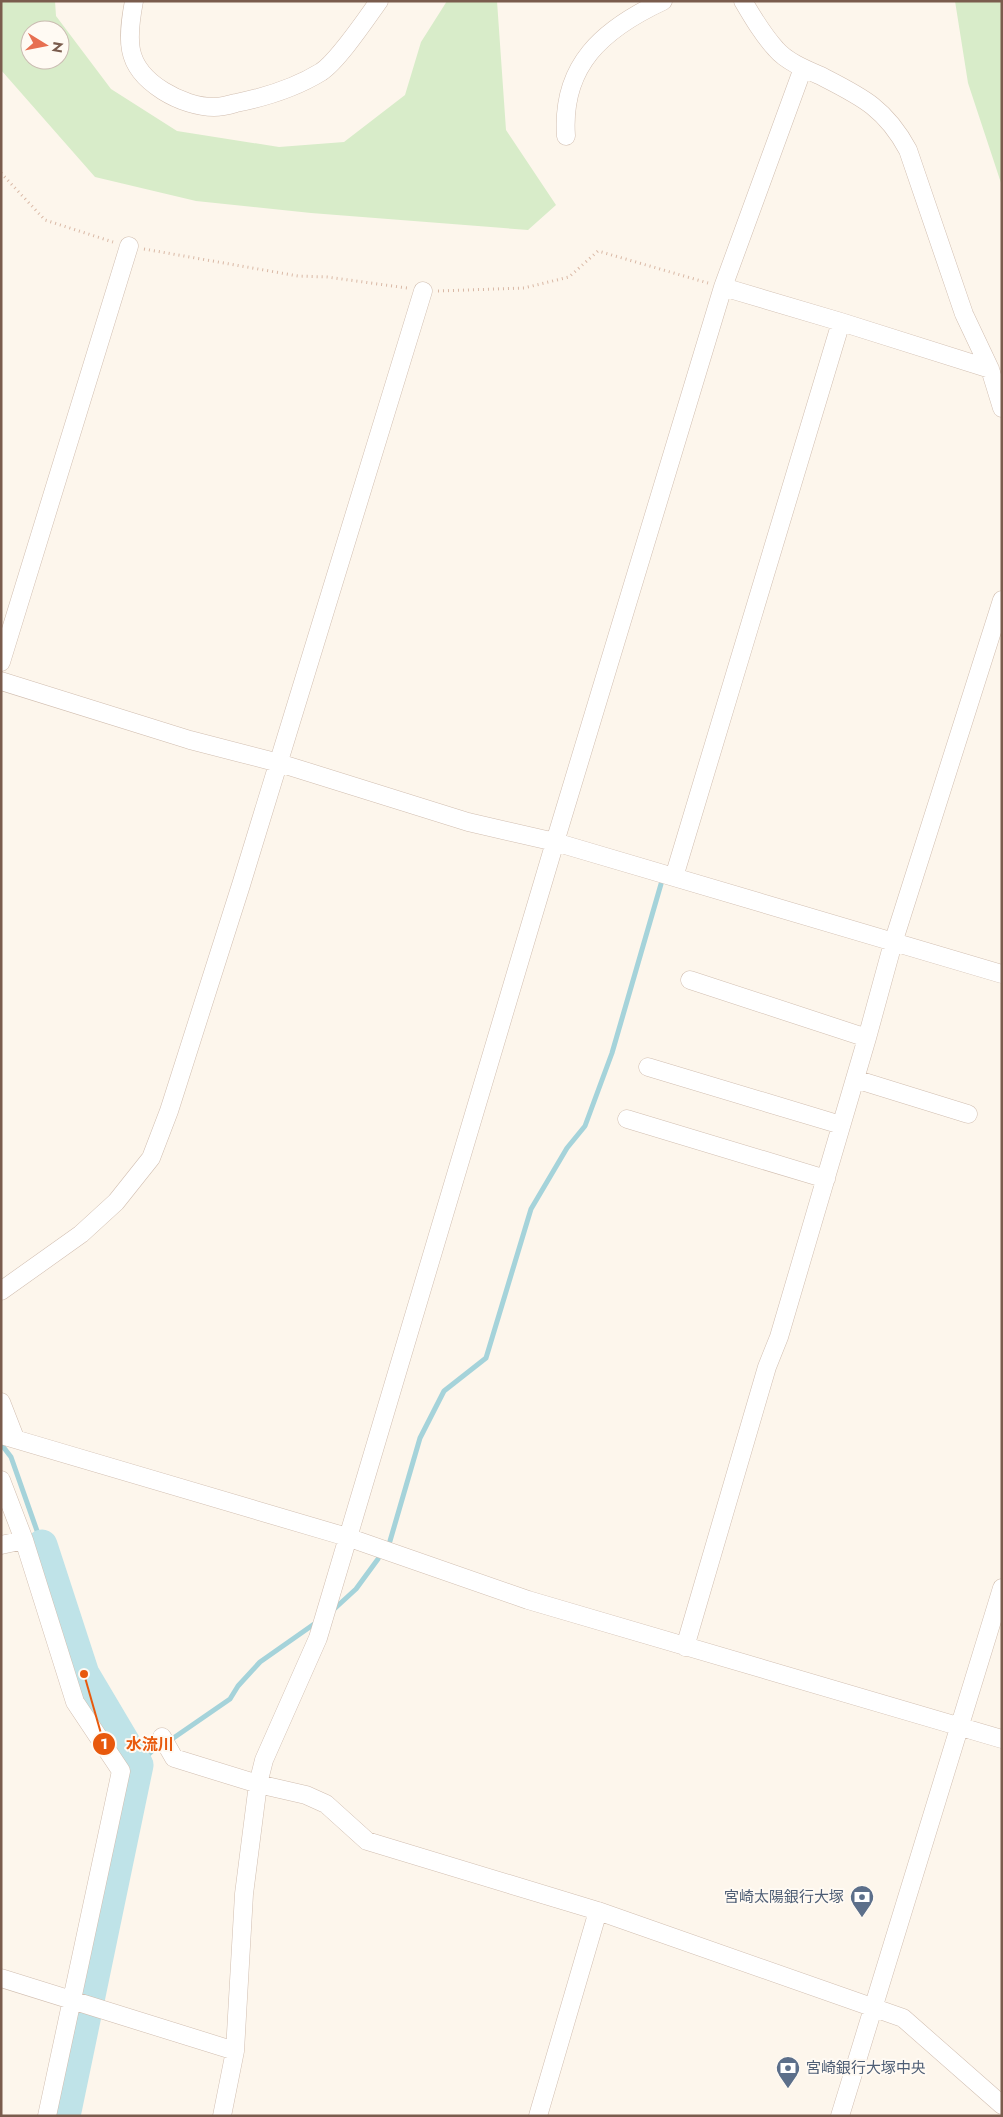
<svg xmlns="http://www.w3.org/2000/svg" width="1003" height="2117" font-family="Jost,'Noto Sans JP',sans-serif">
	<rect width="100%" height="100%" fill="#fdf6ec"/>
	<path fill="#d8ecc9" fill-rule="evenodd" d="M1 1H55L56 16 111 89 177 131 279 147 344 142 405 95 421 42 447 1H497L506 130 556 205 528 230 311 213 196 201 95 177 1 70ZM30 30H60V60H30Z
		M955 1H1002V186L968 83Z"/>
	<g fill="none" stroke-linecap="round" stroke-linejoin="round">
		<path stroke="#a5d3da" stroke-width="5" d="M1 1444 11 1457 42 1545
			M390 1541 420 1438 444 1391 486 1358 531 1209 567 1148 585 1126 612 1053 661 884
			M332 1611 356 1589 378 1559
			M138 1765 155 1748 172 1739 230 1699 238 1686 260 1662 317 1622"/>
		<path stroke="#bfe3e8" stroke-width="31" d="M42 1545 84 1674 138 1765 65 2116"/>
		<g stroke="#d1beb0" stroke-width="19">
			<path id="minor" d="M134 1C131 17 128 35 131 50 137 83 183 107 214 107 221 107 229 105 236 103 266 97 295 88 321 72 338 61 366 19 379 1
				M743 1C753 18 763 35 776 49 786 61 805 69 819 75 860 96 885 107 908 150L964 314 990 369 1002 408
				M566 136C561 65 603 29 663 1
				M723 287 841 322 990 369
				M1 662 129 246
				M1 681 190 740 279 763 468 822 555 842 1002 974
				M674 877 841 322
				M690 980 867 1038
				M648 1067 841 1125
				M855 1079 968 1114
				M627 1119 826 1179
				M1 1291 81 1234 116 1202 151 1158 169 1111 241 885 423 291
				M1 1402 15 1438
				M1 1435 347 1537 528 1600 1002 1739
				M1 1480 24 1540 75 1702 121 1771 47 2116
				M1 1545 24 1540
				M685 1647 767 1367 779 1337 867 1038 893 943 1002 600
				M162 1737 174 1758 258 1784 306 1795 326 1804 367 1841 598 1911 903 2018 1002 2105
				M1 1978 235 2051
				M222 2116 235 2051 244 1894 258 1784 264 1760 318 1638 555 842 723 287 803 68
				M538 2116 598 1911
				M840 2116 1002 1588"/>
		</g>
		<path stroke="#d9b8a5" stroke-width="3" stroke-dasharray="1 4" stroke-linecap="butt" d="M1 173 45 220 113 242
			M144 249 298 276 327 277 407 288
			M438 291 524 288 569 277 598 251 708 283"/>
		<use href="#minor" stroke="#fff" stroke-width="18"/>
	</g>
	<defs>
		<g id="bank-pin" transform="scale(1.25)"><path d="M0 17L-7.5 6A9.5 9.5 0 1 1 7.5 6Z" fill="#5c6f8a" stroke="#fffaf3"/><path d="M-6-4H6V4H-6ZM0-2.3a2.3 2.3 0 1 0 0 4.6a2.3 2.3 0 1 0 0-4.6Z" fill="#fff"/></g>
	</defs>
	<g fill-rule="evenodd">
		<use href="#bank-pin" x="862" y="1897"/>
		<use href="#bank-pin" x="788" y="2068"/>
	</g>
	<g text-anchor="middle" stroke-width="4" stroke-linejoin="round" paint-order="stroke">
		<g font-size="15" fill="#4e5e75" stroke="#fffaf3" text-anchor="end">
			<text x="844" y="1902">宮崎太陽銀行大塚</text>
			<text x="806" y="2073" text-anchor="start">宮崎銀行大塚中央</text>
		</g>
	</g>
	<path fill="none" stroke="#e8590c" stroke-width="2" d="M84 1674L104 1744"/>
	<g fill="#e8590c" stroke="#fffaf3" stroke-width="2">
		<circle cx="84" cy="1674" r="5"/>
		<circle cx="104" cy="1744" r="12"/>
	</g>
	<g font-size="15" text-anchor="middle" font-weight="bold" fill="#fff">
		<text x="104" y="1749">1</text>
	</g>
	<g font-size="16" text-anchor="middle" font-weight="bold" fill="#e8590c" stroke="#fffaf3" stroke-width="4" stroke-linejoin="round" paint-order="stroke">
		<text x="150" y="1750">水流川</text>
	</g>
	<rect width="1003" height="2117" fill="none" stroke="#7a5c4d" stroke-width="5"/>
	<g transform="translate(45 45) rotate(100)"><circle r="24" fill="#fffaf3" stroke="#cabbb1"/>
	<path d="M0-4L9 19L0 12L-9 19Z" fill="#e76f51"/>
	<text y="-8" font-size="14" font-weight="bold" text-anchor="middle" fill="#7a5c4d">N</text>
	</g>
</svg>
